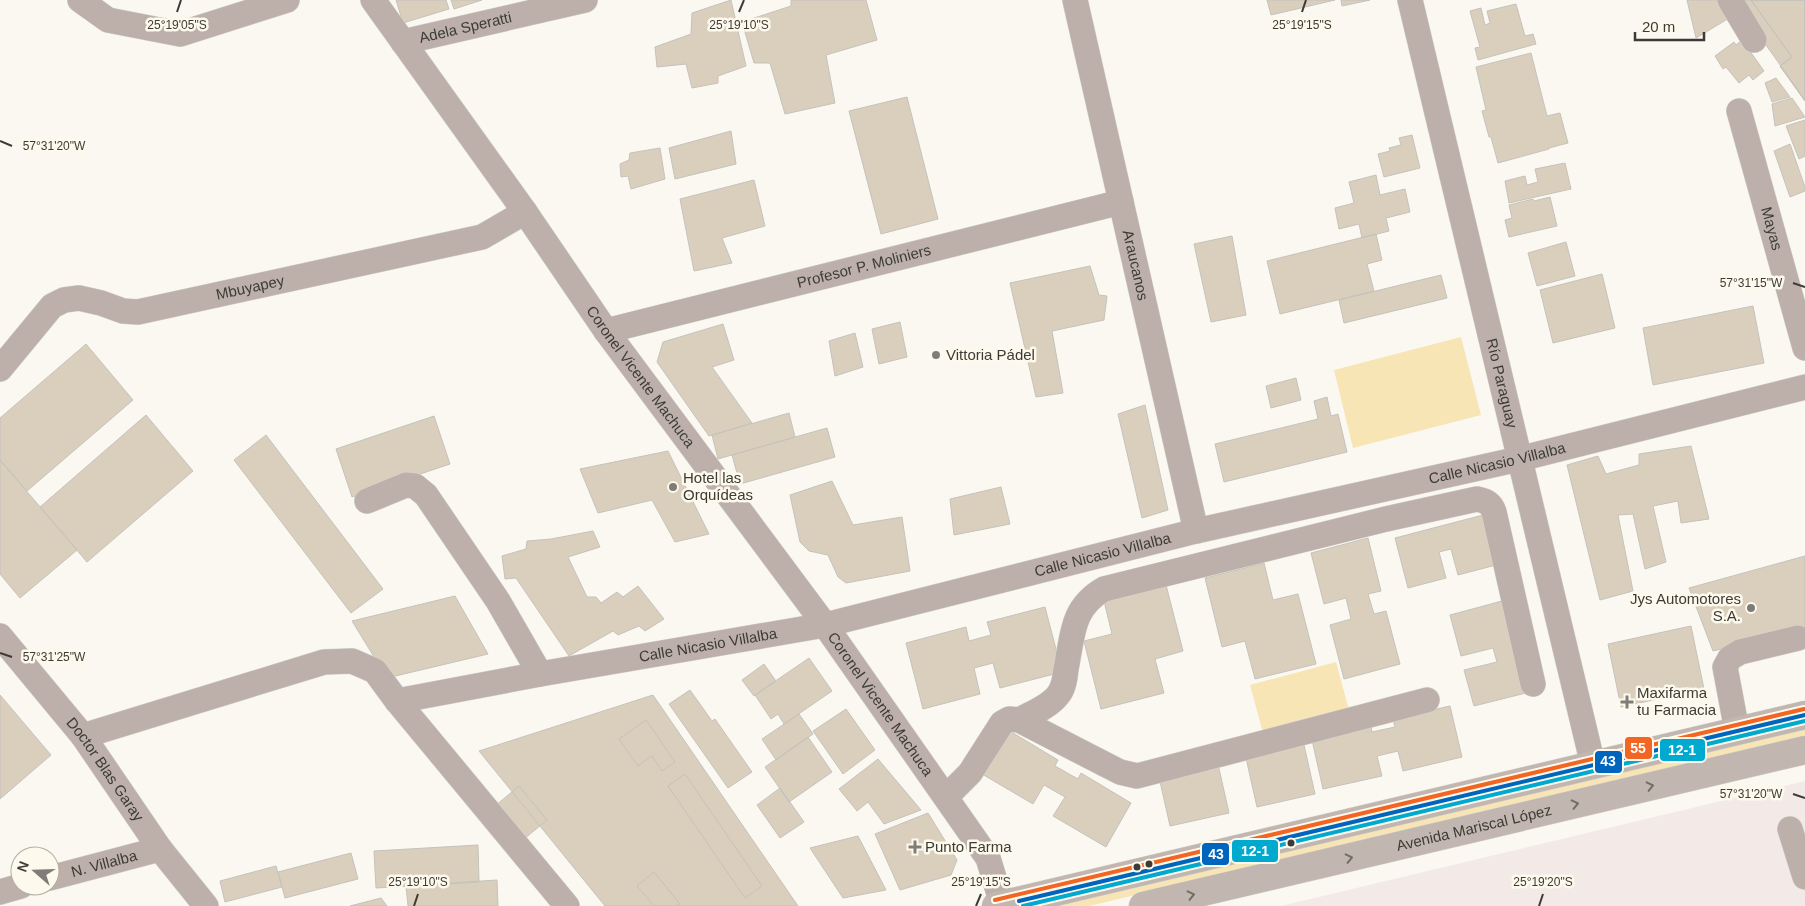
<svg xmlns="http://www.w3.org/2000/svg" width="1805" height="906" font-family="Helvetica,sans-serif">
	<rect width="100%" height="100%" fill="#faf8f1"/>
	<path fill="#f3eae8" d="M1805 781V906H1281Z"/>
	<path fill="#f8e5b5" d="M1461 337 1481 415 1353 448 1334 370Z
		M1336 662 1349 710 1263 733 1250 685Z
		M1805 727V737L1089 906H1059L1060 904Z"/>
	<path fill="#dacfbc" stroke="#c5c2bd" d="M396 0H446L449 9 403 23Z
		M451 0H482L454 9Z
		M731 0 746 66 718 76V83L692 88 686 64 657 67 655 47 691 34 692 13Z
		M791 0H866L877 40 826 55 835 103 785 114 770 63H754L742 22 791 6Z
		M1267 0H1335L1271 15Z
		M1341 0H1370L1342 6Z
		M1687 0H1721L1731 17 1696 38Z
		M1734 0H1805V100Z
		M1751 0H1805V101L1780 66 1792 57Z
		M1751 0H1805V101L1780 66 1792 57Z
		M1516 4 1525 36 1533 34 1536 44 1478 60 1475 48 1480 47 1470 11 1481 8 1485 25 1490 23 1487 11Z
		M1742 40 1764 71 1753 80 1749 75 1739 83 1726 67 1723 69 1715 56 1734 42 1736 45Z
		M1531 53 1547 116 1560 113 1568 143 1549 148V149L1498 163 1491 137H1489L1482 111 1486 110 1476 67Z
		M1776 78 1790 97 1772 102 1765 83Z
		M907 97 938 219 881 234 849 111Z
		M1792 98 1805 117 1775 126 1772 104Z
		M1805 120V156L1799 159 1786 126Z
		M731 131 736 164 675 179 669 148Z
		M1412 135 1420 168 1384 177 1378 154 1390 151 1389 148 1401 145 1399 138Z
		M1790 144 1805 187V191L1790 197 1774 151Z
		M660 148 665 179 631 189 628 176 621 177 620 164 629 160 630 153Z
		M1565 163 1571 189 1509 203 1505 181 1525 176 1527 185 1538 182 1535 169Z
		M1376 175 1380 195 1405 189 1410 212 1386 218 1389 231 1362 238 1359 224 1339 229 1335 208 1354 203 1349 182Z
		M754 180 765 226 722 238 732 263 694 271 680 199Z
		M1550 197 1557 226 1509 237 1505 220 1512 218 1509 205 1533 199 1534 201Z
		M1376 234 1382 260 1367 264 1374 291 1280 314 1267 261Z
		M1232 236 1246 315 1211 322 1194 244Z
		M1566 242 1575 276 1537 286 1528 253Z
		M1090 266 1099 295 1107 296 1104 320 1052 331 1063 393 1036 397 1010 283Z
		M1602 274 1615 328 1553 343 1540 290Z
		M1441 275 1447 298 1344 323 1339 300Z
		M1753 306 1764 363 1653 385 1643 328Z
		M900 322 907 357 879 364 872 329Z
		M723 324 734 360 712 367 752 423 709 436 657 362 663 342Z
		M855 333 863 367 835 376 829 341Z
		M86 344 133 400 27 491 0 460V418Z
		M1296 378 1301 400 1271 408 1266 386Z
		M1327 397 1331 416 1338 414 1347 452 1224 482 1215 444 1318 419 1314 401Z
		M1145 405 1168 510 1142 518 1118 414Z
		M789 413 795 437 718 459 712 435Z
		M146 415 193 471 87 562 40 507Z
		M434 416 450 464 352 497 336 449Z
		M827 428 835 457 740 484 732 455Z
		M266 435 383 589 351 613 234 460Z
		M1691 446 1709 519 1681 523 1678 501 1653 506 1666 562 1645 569 1633 514 1618 515 1633 591 1600 600 1567 465 1598 456 1606 474 1639 465V454Z
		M668 451 709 534 675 542 652 500 598 513 580 469Z
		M0 460 77 550 20 598 0 574Z
		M832 481 853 525 902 517 910 571 846 583 838 577 828 555 809 551 800 542 790 495Z
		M1001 487 1010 524 954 535 950 499Z
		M1487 514 1500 564 1458 575 1451 549 1439 552 1446 578 1408 588 1395 538Z
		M593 531 600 547 568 557 587 597H596L601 603 617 592 623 597 638 586 664 619 645 631 639 626 618 635 613 631 569 656 516 578 505 579 502 556 526 549 527 541 551 539Z
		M1368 538 1381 591 1368 594 1374 614 1386 611 1400 664 1344 679 1330 625 1351 619 1346 598 1324 604 1311 553Z
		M1805 556V629L1713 651 1689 588Z
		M1264 563 1273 600 1298 594 1316 664 1255 679 1245 641 1222 647 1205 578Z
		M1165 581 1183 651 1155 659 1164 693 1101 709 1084 641 1112 634 1103 597Z
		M455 596 488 654 387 678 352 621Z
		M1502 601 1526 693 1474 706 1464 670 1497 662 1493 648 1461 656 1450 615Z
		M1045 607 1062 672 1000 688 993 663 974 668 980 694 923 709 906 643 966 627 969 641 991 635 987 622Z
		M1691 626 1704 689 1621 707 1608 644Z
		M809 658 832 691 784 724 778 714 771 719 755 695Z
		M764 664 776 681 754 696 742 680Z
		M690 690 712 721 715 719 752 772 728 788 669 704Z
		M0 695 51 755 0 799Z
		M653 695 798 906H605L479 751Z
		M1450 706 1462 757 1403 771 1398 751 1377 756 1382 776 1323 789 1312 740 1371 727 1372 732 1395 727 1393 719Z
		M846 709 875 750 843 774 813 731Z
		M799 714 813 734 776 760 762 739Z
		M646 720 675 762 662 771 652 756 638 766 619 739Z
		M1008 730 1058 760 1055 766 1078 779 1081 773 1131 803 1106 847 1053 816 1065 797 1044 785 1033 804 982 774Z
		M808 737 832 772 789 802 765 767Z
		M1304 745 1315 794 1257 807 1246 758Z
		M878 759 921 810 884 824 868 802 857 811 839 789Z
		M1218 764 1229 813 1170 826 1159 777Z
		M685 774 762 886 745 898 668 786Z
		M519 786 547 820 524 839 495 806Z
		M780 788 804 822 780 838 757 805Z
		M928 813 957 860 951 875 900 890 875 834Z
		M858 836 886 890 843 898 810 848Z
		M478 845 479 882 376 888 374 851Z
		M351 853 358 879 285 898 278 872Z
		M276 866 282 887 225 902 220 881Z
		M654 872 680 904 677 906H654L637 886Z
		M497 880 498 906H408L406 886Z
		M381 898 387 906H350Z"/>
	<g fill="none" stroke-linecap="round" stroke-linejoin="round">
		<g stroke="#d7d5d0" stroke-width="26">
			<g id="minor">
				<path d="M80 0 108 20 180 34 287 0"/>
				<path id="s1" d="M373 0 525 212 606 331 825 625 988 858 999 894V906"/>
				<path id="s2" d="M1075 0 1196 531"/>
				<path id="s3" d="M1410 0 1593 765"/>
				<path d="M1730 0 1754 40"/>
				<path id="s4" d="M403 42 585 0"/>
				<path id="s5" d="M1739 111 1805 348"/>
				<path id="s6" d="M606 331 1121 202"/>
				<path id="s7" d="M0 369 52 306 64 300 79 298 101 303 123 311 138 312 482 237 525 212"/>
				<path d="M367 501 406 485 415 486 426 495 498 601 540 674"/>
				<path id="s8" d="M0 636 83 736 160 849 206 906"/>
				<path id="s9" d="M397 701 540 674 825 625 1196 531 1519 459 1805 387"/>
				<path d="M1019 720C1032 713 1049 707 1058 695 1064 688 1065 678 1066 669 1073 635 1071 608 1104 589L1386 519 1477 499C1486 501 1491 503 1494 512L1533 684"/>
				<path d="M1737 731 1725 667 1730 658 1740 652 1798 638"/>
				<path d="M83 736 324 662 352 661 375 671 397 701 567 906"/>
				<path d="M946 797 970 773 1002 723 1009 719 1019 720 1120 772 1137 776 1427 700"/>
				<path d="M1790 829 1805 877"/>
				<path id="s10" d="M50 878 160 849"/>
				<path d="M0 892 21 886"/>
			</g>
		</g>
		<g stroke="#d7d5d0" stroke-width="29">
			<g id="highway">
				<path d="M996 906 1805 715"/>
				<path id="s11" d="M1143 906 1805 750"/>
			</g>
		</g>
		<use href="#minor" stroke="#bdb0ab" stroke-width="25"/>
		<use href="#highway" stroke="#c2b7b0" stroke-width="28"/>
		<g stroke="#fef9ed" stroke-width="8">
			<path id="bus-1" d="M1019 901 1805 715"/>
		</g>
		<g stroke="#fef9ed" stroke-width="8">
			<path id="bus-2" d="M1023 906 1805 721"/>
		</g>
		<g stroke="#fef9ed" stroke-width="8">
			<path id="bus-3" d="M995 900 1804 709"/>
		</g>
		<use href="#bus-1" stroke="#0065bd" stroke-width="4"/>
		<use href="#bus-2" stroke="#00a9ce" stroke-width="4"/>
		<use href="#bus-3" stroke="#f26522" stroke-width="4"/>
	</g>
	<defs><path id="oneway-chevron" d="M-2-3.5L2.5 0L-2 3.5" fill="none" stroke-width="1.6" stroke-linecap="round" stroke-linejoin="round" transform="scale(1.25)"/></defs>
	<g stroke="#726d66">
		<use href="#oneway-chevron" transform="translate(1650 786) rotate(-13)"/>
		<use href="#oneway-chevron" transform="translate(1575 804) rotate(-13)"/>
		<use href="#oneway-chevron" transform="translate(1349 858) rotate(-13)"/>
		<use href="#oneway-chevron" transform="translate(1191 895) rotate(-13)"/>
	</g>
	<path fill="none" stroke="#3d3b35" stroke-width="2" d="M177 12 181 0M739 12 744 0M1302 12 1306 0M0 141 12 146M1793 283 1805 287M0 653 12 657M1793 794 1805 798M414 906 418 894M976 906 981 894M1539 906 1543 894"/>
	<g fill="#7f7d77" stroke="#fef9ed" stroke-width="2">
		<circle cx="936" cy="355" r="5"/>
		<circle cx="673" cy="487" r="5"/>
		<circle cx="1751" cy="608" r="5"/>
		<path d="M1624.5 694.5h5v5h5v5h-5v5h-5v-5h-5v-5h5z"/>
		<path d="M912.5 839.5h5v5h5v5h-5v5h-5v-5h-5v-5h5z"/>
	</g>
	<g fill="#3d3b35" stroke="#fef9ed" stroke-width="2">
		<circle cx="1291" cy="843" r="4.5"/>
		<circle cx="1149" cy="864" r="4.5"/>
		<circle cx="1137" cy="867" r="4.5"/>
	</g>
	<g text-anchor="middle" stroke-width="5" stroke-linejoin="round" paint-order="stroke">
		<g font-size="15" fill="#3d3b35" stroke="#fef9ed">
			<text dy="5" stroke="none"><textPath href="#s4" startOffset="64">Adela Speratti</textPath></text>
			<text dy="5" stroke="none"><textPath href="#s5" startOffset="122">Mayas</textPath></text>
			<text dy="5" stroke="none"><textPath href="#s2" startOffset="272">Araucanos</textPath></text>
			<text dy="5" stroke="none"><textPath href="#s6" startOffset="266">Profesor P. Moliniers</textPath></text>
			<text dy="5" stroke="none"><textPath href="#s7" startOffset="286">Mbuyapey</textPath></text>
			<text dy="5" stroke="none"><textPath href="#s1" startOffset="462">Coronel Vicente Machuca</textPath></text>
			<text dy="5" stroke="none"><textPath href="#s3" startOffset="394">Río Paraguay</textPath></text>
			<text dy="5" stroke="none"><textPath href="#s9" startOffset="1126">Calle Nicasio Villalba</textPath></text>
			<text dy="5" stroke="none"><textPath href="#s9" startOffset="721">Calle Nicasio Villalba</textPath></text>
			<text dy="5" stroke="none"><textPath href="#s9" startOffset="316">Calle Nicasio Villalba</textPath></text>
			<text dy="5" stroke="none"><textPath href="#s1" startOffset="868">Coronel Vicente Machuca</textPath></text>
			<text dy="5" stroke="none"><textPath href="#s8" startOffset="170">Doctor Blas Garay</textPath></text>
			<text dy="5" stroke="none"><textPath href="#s11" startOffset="340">Avenida Mariscal López</textPath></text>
			<text dy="5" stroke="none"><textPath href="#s10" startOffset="56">N. Villalba</textPath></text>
		</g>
		<g font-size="15" fill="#3d3b35" stroke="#fef9ed" text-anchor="start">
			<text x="946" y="360">Vittoria Pádel</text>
			<text x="683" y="483">Hotel las<tspan x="683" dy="17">Orquídeas</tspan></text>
			<text x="1741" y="604" text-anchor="end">Jys Automotores<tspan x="1741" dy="17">S.A.</tspan></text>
			<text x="1637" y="698">Maxifarma<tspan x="1637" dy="17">tu Farmacia</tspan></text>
			<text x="925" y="852">Punto Farma</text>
		</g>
	</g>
	<g font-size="12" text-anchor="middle" fill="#3d3b35" stroke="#fef9ed" stroke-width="5" stroke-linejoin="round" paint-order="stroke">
		<text x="177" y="29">25°19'05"S</text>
		<text x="739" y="29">25°19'10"S</text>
		<text x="1302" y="29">25°19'15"S</text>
		<text x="54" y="150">57°31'20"W</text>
		<text x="1751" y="287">57°31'15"W</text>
		<text x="54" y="661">57°31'25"W</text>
		<text x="1751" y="798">57°31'20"W</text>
		<text x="418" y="886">25°19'10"S</text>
		<text x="981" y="886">25°19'15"S</text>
		<text x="1543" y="886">25°19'20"S</text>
	</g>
	<g stroke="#fef9ed" stroke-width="2">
		<rect x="1624" y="736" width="29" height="24" rx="5" fill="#f26522"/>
		<rect x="1659" y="738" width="47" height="24" rx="5" fill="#00a9ce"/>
		<rect x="1594" y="750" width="29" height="24" rx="5" fill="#0065bd"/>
		<rect x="1231" y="839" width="48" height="24" rx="5" fill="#00a9ce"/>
		<rect x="1201" y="842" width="29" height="24" rx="5" fill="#0065bd"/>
	</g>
	<g font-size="14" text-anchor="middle" font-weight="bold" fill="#fff">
		<text x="1638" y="753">55</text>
		<text x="1682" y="755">12-1</text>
		<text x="1608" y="766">43</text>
		<text x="1255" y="856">12-1</text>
		<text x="1216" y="859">43</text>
	</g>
	<g transform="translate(35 871) rotate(290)"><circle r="24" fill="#fef9ed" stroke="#b1ada3"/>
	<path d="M0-4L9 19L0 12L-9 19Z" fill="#7f7d77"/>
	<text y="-8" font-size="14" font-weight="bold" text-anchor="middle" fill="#3d3b35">N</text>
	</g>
	<path d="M1635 32v8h69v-8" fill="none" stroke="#3d3b35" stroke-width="2.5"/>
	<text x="1642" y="32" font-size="15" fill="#3d3b35" stroke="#fef9ed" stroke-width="4" paint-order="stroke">20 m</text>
</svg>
